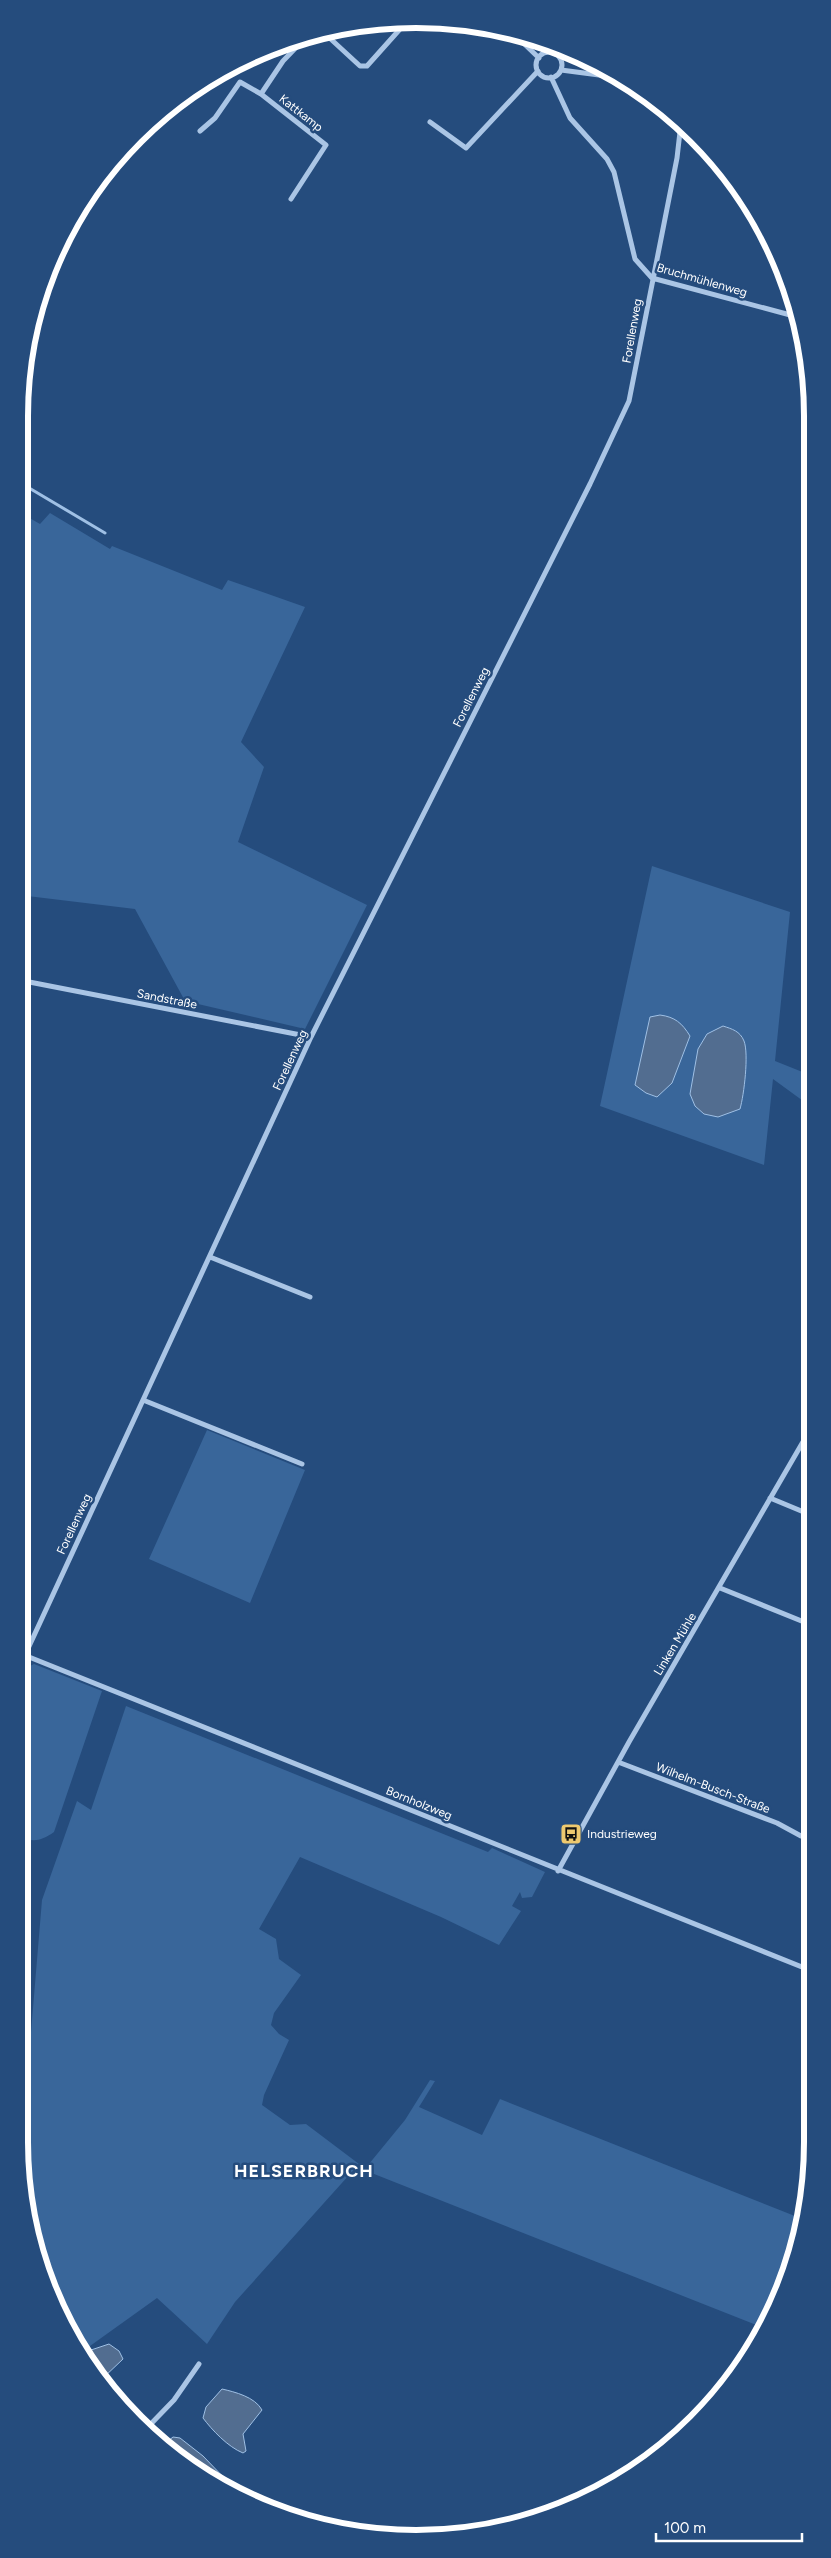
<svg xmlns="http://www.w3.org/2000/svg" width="831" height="2558" font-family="Figtree,sans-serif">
	<rect width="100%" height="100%" fill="#254c7d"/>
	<path fill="#39669a" d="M19 512 40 524 50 513 110 549 112 546 222 590 228 580 305 607 241 742 264 767 238 842 367 905 305 1029 185 1001 135 909 19 895Z
		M652 866 790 912 775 1061 810 1075V1106L773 1079 764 1165 600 1106Z
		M207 1430 305 1470 250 1603 149 1559Z
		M34 1664 102 1691 54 1832C41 1841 33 1843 19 1836V1683L26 1668Z
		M126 1706 488 1852 492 1848 545 1872 532 1897 522 1898 520 1892 512 1906 521 1911 499 1945 441 1917 300 1857 259 1929 276 1939 279 1959 301 1975 274 2013 271 2025 279 2034 289 2040 264 2095 262 2105 290 2125 306 2124 359 2164 235 2302 207 2344 157 2298 90 2346 82 2347 49 2294 26 2220 19 2143V2079L29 2056 42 1900 77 1801 91 1810Z
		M430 2080 435 2081 419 2107 482 2135 500 2099 805 2220 782 2295 764 2328 364 2170 405 2120Z"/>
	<path fill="#526d90" stroke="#9fc0e5" d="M660 1015C675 1017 682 1023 690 1036L672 1083 657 1097 646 1093 635 1085 650 1017Z
		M723 1026C732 1029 740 1031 744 1041 749 1054 744 1095 740 1109L718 1117 704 1114 695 1106 690 1094 698 1049 707 1034Z
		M109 2344 119 2351 123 2359 102 2379 85 2352Z
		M222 2389C235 2392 255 2397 262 2410L243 2434 246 2451 243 2453C228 2447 212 2430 203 2418L206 2407Z
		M173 2437 180 2438 203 2456 229 2483 232 2489 251 2499 254 2496 267 2499 285 2512C240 2498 197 2478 162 2446Z"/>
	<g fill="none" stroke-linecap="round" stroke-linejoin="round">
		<path stroke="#9fc0e5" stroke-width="3" d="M19 482 105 533"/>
		<path stroke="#aac5e5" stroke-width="5" d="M322 31 360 66H367L409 19
			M514 34 539 58
			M536 65a13 13 0 1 1 26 0a13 13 0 1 1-26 0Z
			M561 70 622 78
			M551 77 570 118 607 159 614 172 635 259 652 278 794 316
			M261 94 283 61 308 35
			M430 122 466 148 538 71
			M200 131 215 118 240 82 261 94 326 145 291 199
			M19 980 311 1037
			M210 1257 310 1297
			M143 1400 302 1464
			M770 1498 811 1515
			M720 1588 809 1624 811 1622
			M19 1653 812 1971
			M19 1668 311 1037 590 484 629 401 677 158 681 123
			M618 1762 777 1823 801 1836
			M558 1871 629 1742 811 1428
			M145 2430 174 2400 199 2364"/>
	</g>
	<defs>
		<g id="bus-square" transform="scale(1.125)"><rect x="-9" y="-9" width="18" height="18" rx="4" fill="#eec96f" stroke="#254c7d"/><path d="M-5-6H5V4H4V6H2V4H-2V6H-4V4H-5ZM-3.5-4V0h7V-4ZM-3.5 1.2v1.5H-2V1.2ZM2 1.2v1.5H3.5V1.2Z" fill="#111"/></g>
	</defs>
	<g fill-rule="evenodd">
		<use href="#bus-square" x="571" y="1834"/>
	</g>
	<g text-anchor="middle" stroke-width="5" stroke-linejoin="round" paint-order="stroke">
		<g font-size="12" fill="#fff" stroke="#254c7d">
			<text transform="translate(301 113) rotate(38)" y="4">Kattkamp</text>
			<text transform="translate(702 280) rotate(16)" y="4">Bruchmühlenweg</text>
			<text transform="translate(632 331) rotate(-80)" y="4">Forellenweg</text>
			<text transform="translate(471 697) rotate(-63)" y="4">Forellenweg</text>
			<text transform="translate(167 999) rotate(11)" y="4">Sandstraße</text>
			<text transform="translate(290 1060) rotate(-65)" y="4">Forellenweg</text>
			<text transform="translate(74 1524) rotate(-65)" y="4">Forellenweg</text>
			<text transform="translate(675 1644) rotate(-59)" y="4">Linken Mühle</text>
			<text transform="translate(713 1788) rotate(21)" y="4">Wilhelm-Busch-Straße</text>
			<text transform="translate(419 1803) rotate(22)" y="4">Bornholzweg</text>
		</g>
		<g font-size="12" fill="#fff" stroke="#254c7d" text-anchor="start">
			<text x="587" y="1838">Industrieweg</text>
		</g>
		<g font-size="18" font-weight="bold" letter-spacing="1" fill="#fff" stroke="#254c7d">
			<text x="304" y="2177">HELSERBRUCH</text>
		</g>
	</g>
	<path d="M0 0H831V2558H0ZM416 28H416A388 388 0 0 1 804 416V2142A388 388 0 0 1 416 2530H416A388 388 0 0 1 28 2142V416A388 388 0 0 1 416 28Z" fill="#254c7d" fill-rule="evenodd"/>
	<path fill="none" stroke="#fff" stroke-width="6" d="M416 28H416A388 388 0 0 1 804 416V2142A388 388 0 0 1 416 2530H416A388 388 0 0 1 28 2142V416A388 388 0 0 1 416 28Z"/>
	<path d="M656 2533v8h146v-8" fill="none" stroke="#ffffff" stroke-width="2.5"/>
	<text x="664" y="2533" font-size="15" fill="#ffffff" stroke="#254c7d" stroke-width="4" paint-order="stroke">100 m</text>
</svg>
